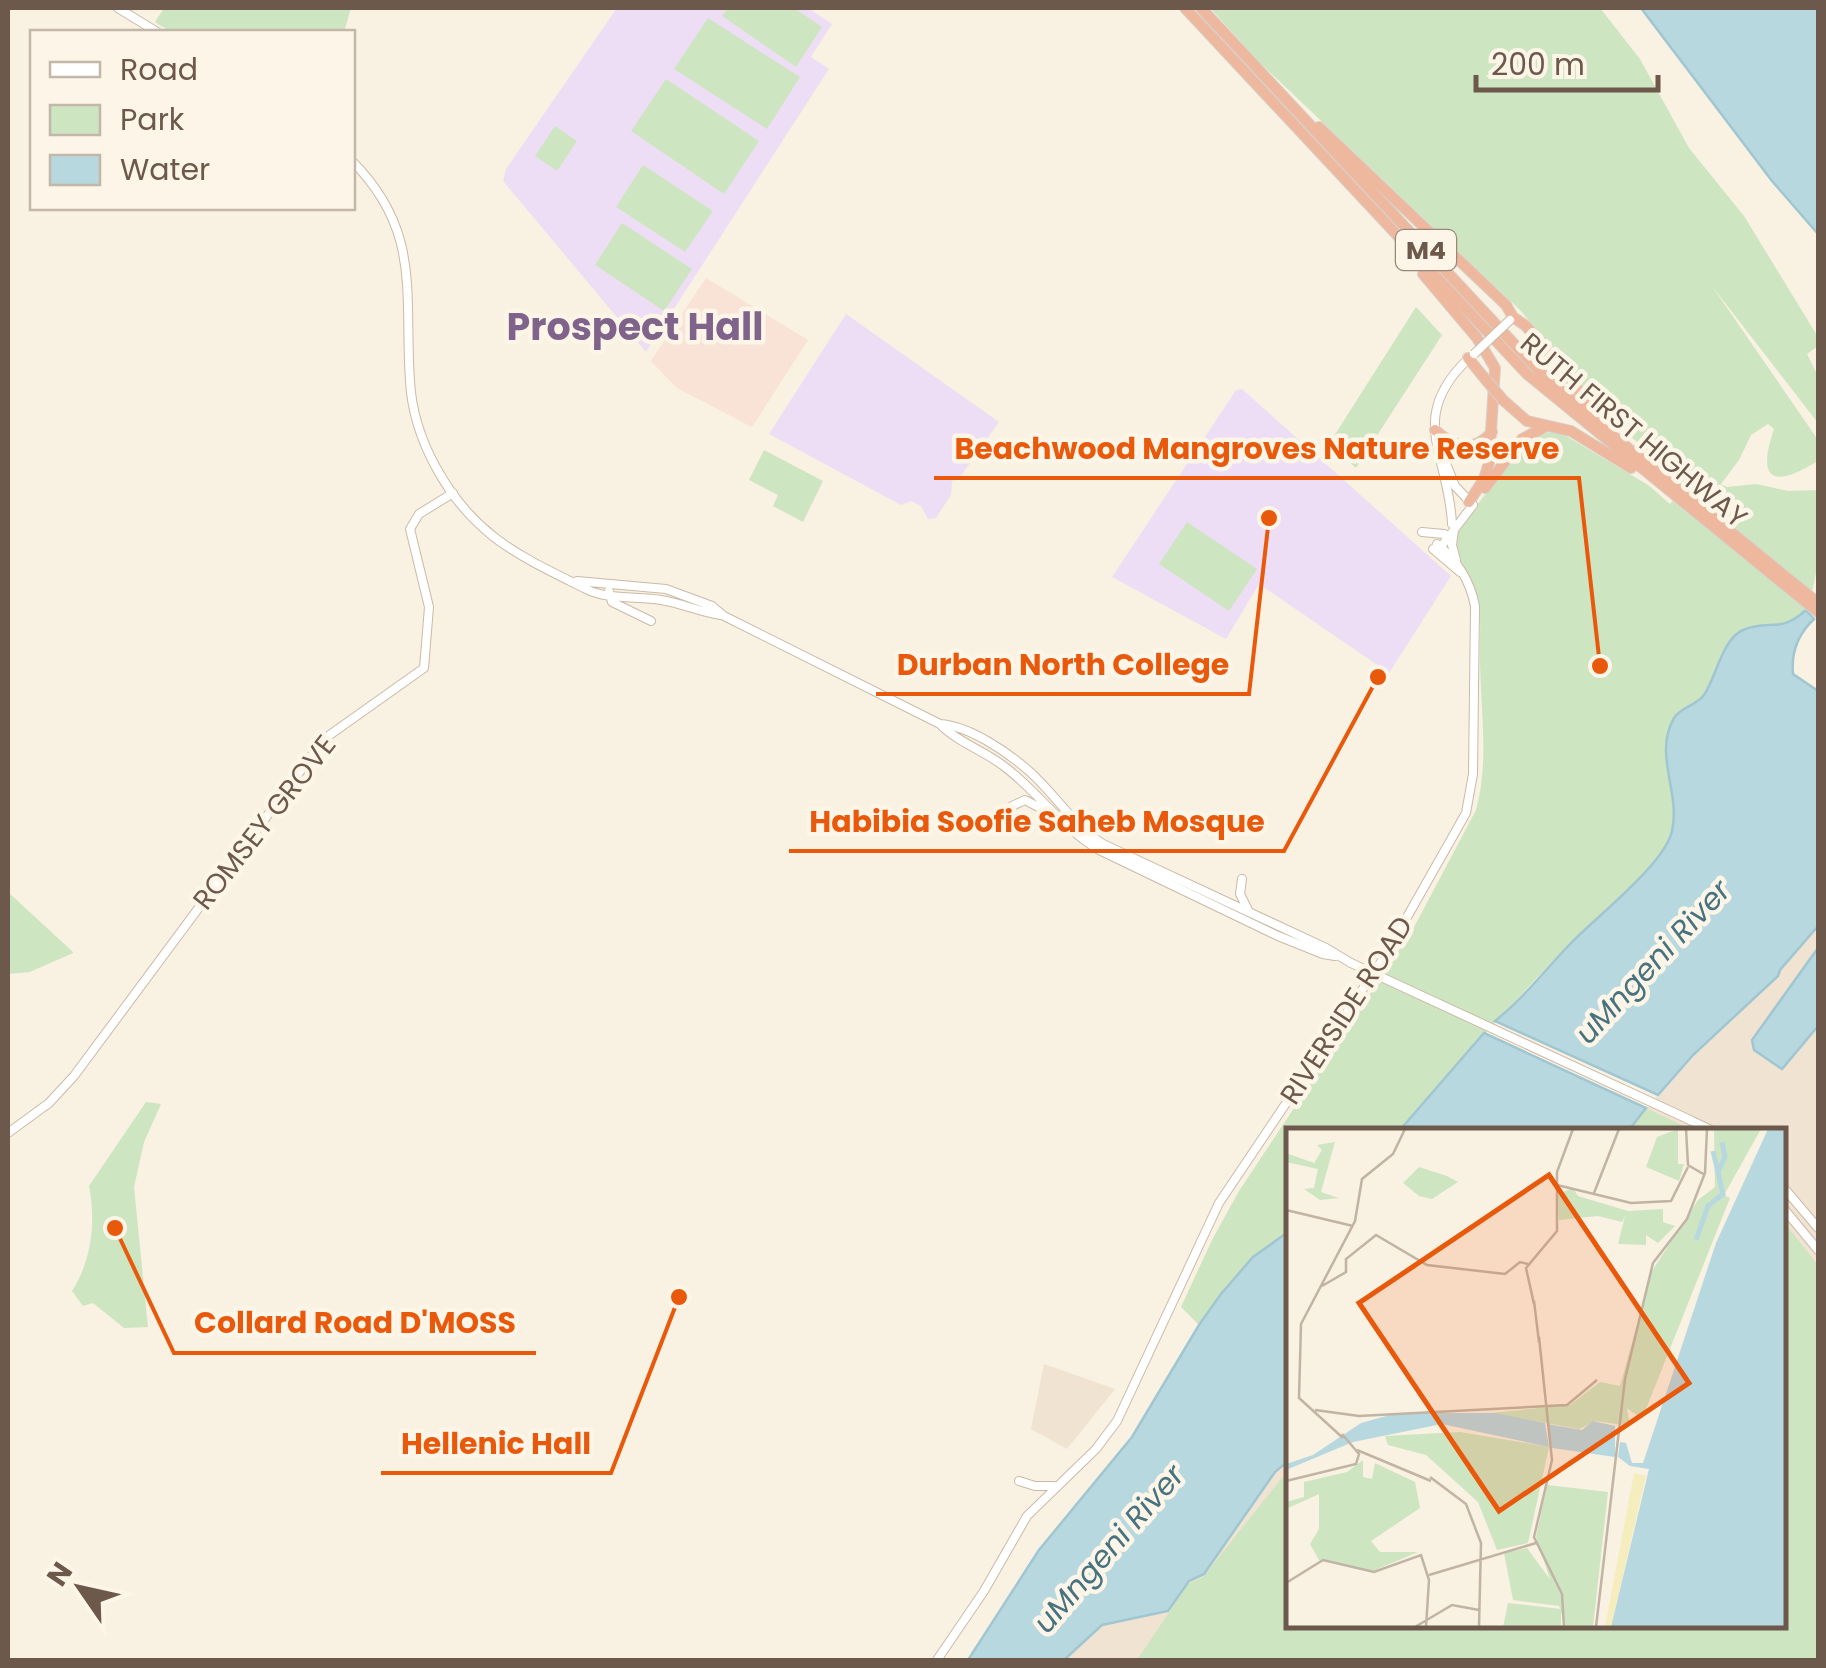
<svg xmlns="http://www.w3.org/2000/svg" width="1826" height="1668" font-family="Poppins,sans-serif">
	<rect width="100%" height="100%" fill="#f9f1e1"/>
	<path fill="#f0e3d1" d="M1818 926V1660H1064L1102 1625 1168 1611 1275 1472 1288 1461V1626H1784V1130H1629L1675 1074 1771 979 1778 976 1780 970Z
		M1044 1364 1115 1389 1067 1449 1031 1429Z"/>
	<path fill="#f9e2d6" d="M706 278 808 340 752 427 677 388 651 361Z"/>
	<path fill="#eedef5" d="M617 8H808L832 24 811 57 829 69 646 352 503 181 506 169Z
		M846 314 999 422 960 477 952 481 951 495 936 518 928 519 921 506 911 501 901 505 769 434Z
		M1242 389 1451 576 1389 673 1259 584 1226 639 1112 577 1236 390Z"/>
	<path fill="#cee5c2" d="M164 8H351L344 32H171L155 22Z
		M728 8H794L822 27 796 67 722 16Z
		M1210 8H1600L1640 59 1689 148 1744 216 1818 337V346L1807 354 1818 376V423L1712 286 1818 440V461C1774 488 1756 482 1774 429L1768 424 1751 435 1739 460 1721 484 1727 487 1756 484 1788 491 1818 490C1818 526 1826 620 1781 626 1762 628 1746 624 1732 640 1721 653 1717 673 1708 688 1696 710 1679 731 1666 752 1667 779 1681 809 1671 836 1659 869 1598 916 1571 942 1512 1003 1456 1066 1400 1130H1288V1232L1253 1257 1199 1325 1181 1307 1212 1240 1239 1191 1413 929 1476 810C1489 763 1481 713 1480 664 1479 644 1482 622 1478 603 1471 575 1453 560 1457 531L1527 440 1550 432 1563 434 1648 485 1670 504 1685 486 1602 410 1521 311 1257 60Z
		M708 18 800 77 767 129 674 69Z
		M666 79 759 141 724 194 631 131Z
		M555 126 577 141 557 171 535 156Z
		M643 165 713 211 685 252 616 207Z
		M622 223 692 269 664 311 595 265Z
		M1416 307 1442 335 1356 468 1329 444Z
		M764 450 823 481 803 522 773 506 778 495 749 480Z
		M1187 522 1257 569 1229 611 1159 564Z
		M8 892 73 952V953L30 972 8 974Z
		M146 1102 161 1104 144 1142 134 1187 148 1327 124 1328 93 1303 83 1306 72 1291C92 1260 96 1221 89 1186Z
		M1646 1108 1690 1129 1693 1130H1629Z
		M1784 1222 1818 1265V1660H1137L1188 1584 1203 1577 1288 1470V1626H1784Z"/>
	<path fill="#b8d8e0" stroke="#a0c6d1" stroke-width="2.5" d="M1641 8H1818V234L1772 181Z
		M1806 610 1814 619C1798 634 1791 653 1793 674L1818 691V926L1780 970 1778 976 1693 1055 1658 1095 1495 1021C1523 999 1545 970 1570 944 1595 918 1665 864 1672 831 1681 793 1653 754 1674 718 1682 706 1696 706 1704 695 1716 678 1722 639 1743 630 1770 619 1780 634 1806 610Z
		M1818 948V1026L1782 1069 1754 1050 1752 1040Z
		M1484 1033 1646 1108 1629 1130H1400Z
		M1288 1232V1461L1275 1472 1204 1574 1189 1581 1168 1611 1102 1625 1064 1660H968L1039 1550 1132 1437 1199 1325 1221 1294 1253 1257Z"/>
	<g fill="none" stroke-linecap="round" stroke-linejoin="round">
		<g stroke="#cbbaa8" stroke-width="10">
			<path id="secondary" d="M118 8 157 32
				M352 161C422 231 404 294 410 381 413 439 448 501 494 537 521 558 556 574 586 589 607 600 638 596 661 600 681 603 700 612 720 615
				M1452 524C1449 454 1406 418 1469 358
				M1454 530 1452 545 1456 560
				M1422 532 1444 534
				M1433 549 1460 572
				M1437 552 1473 505 1455 486 1444 458
				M577 581 666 589 712 606 724 616 940 724C957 742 985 751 1005 767 1039 793 1062 828 1099 850L1278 936 1323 954 1335 956
				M609 591 612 602 651 621
				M940 724C970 726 1007 752 1029 771 1055 794 1073 825 1103 844L1326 948 1351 963
				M1012 806 1025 800 1046 811
				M1242 879 1240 894 1249 912
				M1690 1120 1711 1130
				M8 1133 49 1103 74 1076 324 739 424 668 429 607 410 529 419 514 453 493
				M1784 1188 1818 1228
				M1784 1209 1818 1250
				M1019 1481 1035 1486H1054
				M937 1660 984 1591 1027 1516 1096 1449 1117 1421 1219 1203 1385 956 1466 813 1473 774 1475 606C1470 580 1457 560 1437 544"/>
		</g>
		<g stroke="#d6d1cd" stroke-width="12">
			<path id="highway" d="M1185 8 1527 374 1818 612
				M1201 8 1542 374 1607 431 1818 603
				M1319 127 1506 305 1513 317 1526 326 1602 419
				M1423 274 1477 338 1495 368 1489 463 1484 479 1469 502
				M1468 358 1486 380
				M1503 400 1527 421 1571 431 1631 468
				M1435 430C1455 448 1472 454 1492 432
				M1485 488 1522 439 1545 427"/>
		</g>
		<use href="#secondary" stroke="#fff" stroke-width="8"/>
		<use href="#highway" stroke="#eeb89e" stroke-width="10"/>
		<g stroke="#cbbaa8" stroke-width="10" stroke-linecap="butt">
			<path id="secondary-bridge" d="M1474 354 1510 320
				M1351 963 1690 1120"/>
		</g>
		<g stroke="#d6d1cd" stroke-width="12" stroke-linecap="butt">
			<path id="highway-bridge" d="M1486 380 1503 400"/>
		</g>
		<use href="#secondary-bridge" stroke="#fff" stroke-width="8"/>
		<use href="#highway-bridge" stroke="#eeb89e" stroke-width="10"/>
	</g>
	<g text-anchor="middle" stroke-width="9" stroke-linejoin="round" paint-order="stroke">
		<rect fill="#fdf5e7" stroke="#98887a" stroke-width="2.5" x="1396" y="230" width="60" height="40" rx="8"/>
		<g font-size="25" font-weight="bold" fill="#6d594b">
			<text x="1426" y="259">M4</text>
		</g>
		<g font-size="28" fill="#6d594b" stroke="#fdf5e7">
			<text transform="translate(1634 430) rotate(40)" y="10">RUTH FIRST HIGHWAY</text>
			<text transform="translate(264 822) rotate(-52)" y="10">ROMSEY GROVE</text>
			<text transform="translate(1346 1010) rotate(-57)" y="10">RIVERSIDE ROAD</text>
		</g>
		<g font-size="30" font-style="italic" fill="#47727f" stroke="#fdf5e7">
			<text transform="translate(1653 962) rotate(-47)" y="10">uMngeni River</text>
			<text transform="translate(1109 1549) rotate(-49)" y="10">uMngeni River</text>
		</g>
		<g font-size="38" font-weight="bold" fill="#7f638a" stroke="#fdf5e7">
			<text x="635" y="340">Prospect Hall</text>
		</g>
	</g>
	<g transform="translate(1286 1128)">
		<rect width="500" height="500" fill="#f9f1e1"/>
		<path d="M392 1V36H398L393 53 360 39 371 9ZM428 1H475L438 67 444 70 356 291 341 280 344 298 310 293 293 301 204 285 284 277 314 254 334 258 366 143 412 72 429 59ZM49 14 35 64 53 70 34 72 18 61 28 60 32 41 0 34V25L28 35 36 22 31 17ZM133 39 161 48 172 54 146 71 133 68 117 55ZM287 60 292 68 342 83 377 81V94L389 98 372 115 360 107V117L332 116 339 88 336 94 312 88 273 92 272 66ZM174 304 263 319 242 415 211 422 192 374 140 327 102 317 99 308ZM77 332V349L86 351 89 335 129 354 134 380 85 413 94 424H132L87 443 33 432 24 416 33 401V366L0 381V374L18 369V354L61 344ZM261 357 322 364 307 499H280L250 409ZM241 420 269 458 273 478 227 472 218 425ZM222 475 275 481V499H217Z" fill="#cee5c2"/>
		<path d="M348 345 360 348 325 499H319Z" fill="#f6edbf"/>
		<path d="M482 1H500V499H325L363 341 344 338 332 329 334 314 340 315 346 335H357L430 115ZM111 285H209L259 295 263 319 156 296 67 314 0 342V336L27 327 75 295ZM307 293 329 298V329L266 320 261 296 296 302Z" fill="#b8d8e0"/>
		<path fill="none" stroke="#b8d8e0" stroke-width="5" d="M432 44 439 29 436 14M410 112 422 78 437 66 427 23"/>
		<path fill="none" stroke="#c1b4a5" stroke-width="2.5" d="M400 1 402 37 419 47M271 57 345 75 385 73 402 39M308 65 333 1M0 82 67 98M36 158 60 144V131L90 107 141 137 219 146 234 134 242 136M248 173 253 214M248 176 240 140 271 103V44L287 1M253 209 266 332 248 409 276 466 278 499M29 282 73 288 281 277 311 252M57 310 13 270 15 196 69 93 76 51 107 26 119 1M71 322 145 353M144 349 180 376 195 415 193 499M0 353 70 336 73 326 56 306M143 447 250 415M0 455 37 432 88 444 135 427 143 452 140 499M129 499 166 477 193 482M310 499 339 251 367 135 401 91 419 45 421 1"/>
		<path fill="#e8590c" fill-opacity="0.15" stroke="#e8590c" stroke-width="5" d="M263 47 403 255 213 383 73 175Z"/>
		<rect width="500" height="500" fill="none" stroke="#6d594b" stroke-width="5"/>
	</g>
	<path fill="none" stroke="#e8590c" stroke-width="4" d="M1600 666L1579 478H934M1269 518L1249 694H876M1378 677L1284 851H789M115 1228L174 1353H536M679 1297L611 1473H381"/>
	<g fill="#e8590c" stroke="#fdf5e7" stroke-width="4">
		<circle cx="1600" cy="666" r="10"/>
		<circle cx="1269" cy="518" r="10"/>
		<circle cx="1378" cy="677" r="10"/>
		<circle cx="115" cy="1228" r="10"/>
		<circle cx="679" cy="1297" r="10"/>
	</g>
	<g font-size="30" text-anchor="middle" font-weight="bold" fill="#e8590c" stroke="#fdf5e7" stroke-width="9" stroke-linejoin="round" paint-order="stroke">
		<text x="1257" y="459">Beachwood Mangroves Nature Reserve</text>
		<text x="1063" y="675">Durban North College</text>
		<text x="1037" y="832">Habibia Soofie Saheb Mosque</text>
		<text x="355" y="1333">Collard Road D'MOSS</text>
		<text x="496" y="1454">Hellenic Hall</text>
	</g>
	<rect width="1826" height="1668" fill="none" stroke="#6d594b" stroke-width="20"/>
	<rect x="30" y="30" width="325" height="180" fill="#fdf5e7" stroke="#c3b7a9" stroke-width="2.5"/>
	<rect x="50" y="62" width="50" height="15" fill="#ffffff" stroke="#c3b7a9" stroke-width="2.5"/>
	<text x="120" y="80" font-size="30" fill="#6d594b">Road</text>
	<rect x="50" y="105" width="50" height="30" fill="#cee5c2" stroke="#c3b7a9" stroke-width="2.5"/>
	<text x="120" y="130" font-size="30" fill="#6d594b">Park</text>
	<rect x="50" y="155" width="50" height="30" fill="#b8d8e0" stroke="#c3b7a9" stroke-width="2.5"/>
	<text x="120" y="180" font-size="30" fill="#6d594b">Water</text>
	<g transform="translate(80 1588) rotate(304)" stroke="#fdf5e7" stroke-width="8" paint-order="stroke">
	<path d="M0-8L18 38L0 25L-18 38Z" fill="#6d594b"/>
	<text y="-15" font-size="28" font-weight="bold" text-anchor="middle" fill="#6d594b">N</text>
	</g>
	<path d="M1476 75v15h182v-15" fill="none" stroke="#6d594b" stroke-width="5"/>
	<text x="1491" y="75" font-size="30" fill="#6d594b" stroke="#fdf5e7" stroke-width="8" paint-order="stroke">200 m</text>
</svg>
